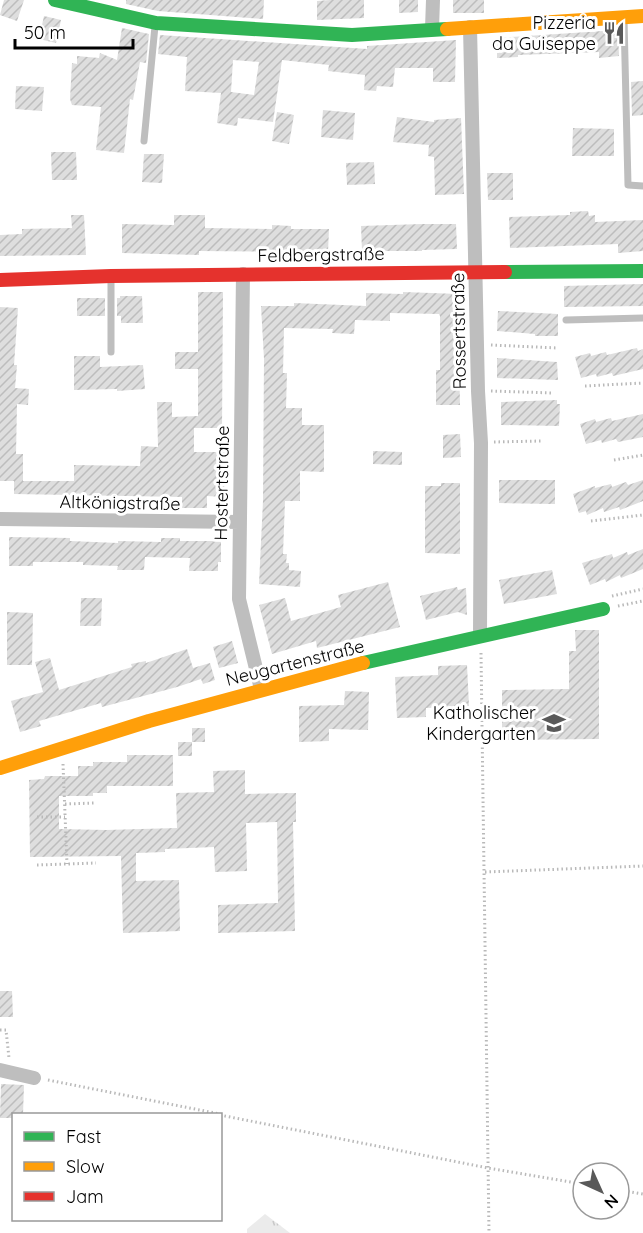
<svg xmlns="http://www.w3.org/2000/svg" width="643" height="1233" font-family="Quicksand,sans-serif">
	<defs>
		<pattern id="grass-tufts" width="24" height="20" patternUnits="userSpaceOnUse" patternTransform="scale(1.5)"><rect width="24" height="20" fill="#ebebeb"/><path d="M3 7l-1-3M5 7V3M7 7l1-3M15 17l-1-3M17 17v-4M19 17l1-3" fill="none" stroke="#c8c8c8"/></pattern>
		<pattern id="building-hatch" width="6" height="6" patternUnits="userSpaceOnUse" patternTransform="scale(1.5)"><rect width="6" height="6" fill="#dedede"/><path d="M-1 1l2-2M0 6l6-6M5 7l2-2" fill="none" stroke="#bdbdbd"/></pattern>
	</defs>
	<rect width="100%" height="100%" fill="#fff"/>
	<path fill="url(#grass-tufts)" d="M265 1214 290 1233H247V1229Z"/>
	<path fill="url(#building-hatch)" fill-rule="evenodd" d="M4 0H24L17 21 0 15Z
		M126 0H264L263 19 158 11 126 4Z
		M330 0H364V18L317 20V1Z
		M399 0H418V12L399 13Z
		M453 0H484V13H453Z
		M44 16 61 20 56 43 39 39Z
		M122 28 149 34 146 63 140 62 133 100 130 99 124 153 96 150 101 107 72 105 70 99 72 63 77 64V56L99 58 100 53 117 60Z
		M618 30 619 56 599 58V52L518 55V57L497 58V38Z
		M160 35 367 49V46L456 40 455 82H433V68H395L393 87 377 86 376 91 364 90 365 75 328 71 329 65 282 60 273 122 238 118 237 126 217 123 221 93 185 91 187 57 158 54ZM233 60 259 62 254 95 231 92Z
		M643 81V115L632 116 631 82Z
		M16 86 44 87 42 111 15 109Z
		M323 110 355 113 353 140 321 137Z
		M277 112 294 115 289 144 272 141Z
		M397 117 434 122V120L461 118 464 194 435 195 434 157 428 156 429 145 393 142Z
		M573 128 614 129V156H572Z
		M51 152H76L77 180H52Z
		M144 154H164L162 183 142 182Z
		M374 162 375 184 347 185 346 163Z
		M487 173H513V200H488Z
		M588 211 589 216 595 215V222L643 220V251L618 253V244L510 248 509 217 570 215V212Z
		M71 215H84L86 255 0 256V235L22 234V229L72 228Z
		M174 215H205V228L272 229V225L291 226V229H329L328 252 199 251V255L122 253V224L174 225Z
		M422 224H456L457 249 422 250V251H362L361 226Z
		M643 284V306L564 307V286Z
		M198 292H223L222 428H194V452H225L224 497 207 496V508H182V497L14 494V481H74V465L140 466 141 446 158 447 157 402H172V417L198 416V369H175V352H198Z
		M403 292 459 294 457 336H462V357H459L460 405H436V370H440V316L439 314 390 313V321L355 320 354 334 332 333 333 329 284 328 283 373H287L286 408H302V425H324V472L300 471V501H285L283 554H287L286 563H289V570L301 571 300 587 259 584 263 501 264 359 261 306H294V303L366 306V293L403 294Z
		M120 296H142L143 323H121V316H117V298H120Z
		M77 298H105V316H77Z
		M0 307 18 308 14 365H17L15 388 29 389 28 405 17 404 16 454H23V481H0Z
		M498 311 558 314V336H535V334L497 331Z
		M637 348 638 351 643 349V369L613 376 612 373 597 377 596 374 581 378 575 357 590 353 591 356 606 352 607 355Z
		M74 356H100V367L143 365 145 389 117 391V389L74 390Z
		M497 358 557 362 558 380 497 378Z
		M557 400V404H560L559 426 501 425V402Z
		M643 414V437L618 442 616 439 602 443 601 440 586 444 580 424 595 419 596 422 611 418 612 421Z
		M460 434 461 457 443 458V435Z
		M373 451 402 452V465L373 464Z
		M499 480H555V504L499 503Z
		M643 480V501L620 510 619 507 604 512 603 508 587 515 586 511 579 513 573 494 595 486V488L611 484 612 487 626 482 628 485Z
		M441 483H460V554L425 553V486H441Z
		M9 537 70 538V541L118 543V541L161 542V538H180V541H221V562H218V571H189L190 558 145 557 144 570H117L118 566 83 565V562H33V566H9Z
		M643 549V569L621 578 620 575 606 582 605 579 590 585 582 563 612 554 613 558 627 552 628 555Z
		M552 570 557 594 504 604 499 580Z
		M388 582 400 627 317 648 316 641 272 654 259 605 285 598 291 621 341 607 338 595Z
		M457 587 458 590 466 588 467 615 458 612 426 620 420 596Z
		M81 598H102L101 626H80Z
		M7 612 33 613 32 665H7Z
		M575 630H599V739L502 740V690L569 689V651H576Z
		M232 641 238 663 219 668 213 647Z
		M187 649 193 668 210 663 215 680 203 684 201 679 177 687 102 707 101 703 39 721 41 726 20 732 11 701 43 692 35 662 50 658 59 690 132 667 131 664 146 661V663Z
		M467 665 469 706 426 708V717L397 718 395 677 438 675V666Z
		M345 691 369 692 368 730 329 729V741L299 742V706L344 705Z
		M192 728H205V742H192Z
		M178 742H192V756H178Z
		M127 755H173V786H107V793H93V796H59V829L106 830 177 828 176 793 214 792 213 771 245 770V794L296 793V822H293L295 931 218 933V905L278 903 277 822 246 823 247 871 215 872 214 847 165 849V852L136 853V881L179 880 180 931 123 933 121 856 30 857 29 780 44 779 45 776H78V766H93V762H127Z
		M0 991H12L13 1017H0Z
		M1 1084 24 1085 23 1114H14V1118H0Z"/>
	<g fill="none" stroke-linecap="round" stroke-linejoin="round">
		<path stroke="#b9b9b9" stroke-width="3" stroke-dasharray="1.5 3" stroke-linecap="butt" d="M491 345 558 348
			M585 386 643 383
			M491 391 553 393
			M494 442 541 441
			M614 460 643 455
			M591 521 643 515
			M612 596 643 589
			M618 606 643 601
			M481 653 489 1233
			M63 764 67 864
			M65 804 95 803
			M37 817H65
			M37 865 96 863
			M485 872 643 866
			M0 1030H6L9 1058
			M48 1080 220 1114
			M220 1115 488 1168 583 1184
			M619 1190 643 1194"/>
		<path stroke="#bebebe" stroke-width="7" d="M624 19 628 185 643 186
			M144 141 155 26
			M566 320 643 318
			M111 352V278"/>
		<path stroke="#bebebe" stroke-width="14" d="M470 27 478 391 481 443 480 634
			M432 29 433 0
			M243 274 239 599 261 689
			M0 519 240 522
			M0 1070 34 1078"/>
		<path stroke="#30b455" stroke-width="14" d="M55 0 156 23 352 35 447 29
			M505 272 643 271
			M363 663 603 609"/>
		<path stroke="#ff9f0a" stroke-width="14" d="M447 29 643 16
			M0 768 149 721 363 663"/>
		<path stroke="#e5322d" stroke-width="14" d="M0 280 111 276 505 272"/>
	</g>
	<defs>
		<g id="restaurant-bare" transform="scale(1.8)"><path d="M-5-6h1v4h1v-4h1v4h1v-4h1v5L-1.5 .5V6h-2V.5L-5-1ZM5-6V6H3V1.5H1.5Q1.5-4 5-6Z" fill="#595959" stroke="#fff" stroke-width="2.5" paint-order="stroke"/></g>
		<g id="school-bare" transform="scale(1.8)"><path d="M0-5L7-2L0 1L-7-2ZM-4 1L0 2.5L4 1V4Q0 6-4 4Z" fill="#595959" stroke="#fff" stroke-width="2.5" paint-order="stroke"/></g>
	</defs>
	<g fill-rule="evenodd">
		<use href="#restaurant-bare" x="614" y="33"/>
		<use href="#school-bare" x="554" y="723"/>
	</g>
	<g text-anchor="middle" stroke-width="6" stroke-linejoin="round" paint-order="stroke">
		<g font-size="18" fill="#000" stroke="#fff" text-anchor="end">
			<text x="596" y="29">Pizzeria<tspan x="596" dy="21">da Guiseppe</tspan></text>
			<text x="536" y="719">Katholischer<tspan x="536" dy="21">Kindergarten</tspan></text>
		</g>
		<g font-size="18" fill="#000" stroke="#fff">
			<text transform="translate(321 255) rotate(-1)" y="6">Feldbergstraße</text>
			<text transform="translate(459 331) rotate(-91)" y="6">Rossertstraße</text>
			<text transform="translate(222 483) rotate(-89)" y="6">Hostertstraße</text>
			<text transform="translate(120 503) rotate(1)" y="6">Altkönigstraße</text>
			<text transform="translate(295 663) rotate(-14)" y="6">Neugartenstraße</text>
		</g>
	</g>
	<rect x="12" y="1113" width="210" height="108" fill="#ffffff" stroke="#999999" stroke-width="1.5"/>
	<rect x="24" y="1132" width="30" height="9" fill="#30b455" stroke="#999999" stroke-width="1.5"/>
	<text x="66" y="1143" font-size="18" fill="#000000">Fast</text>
	<rect x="24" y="1162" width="30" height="9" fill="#ff9f0a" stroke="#999999" stroke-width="1.5"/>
	<text x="66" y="1173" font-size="18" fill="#000000">Slow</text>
	<rect x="24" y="1192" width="30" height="9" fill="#e5322d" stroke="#999999" stroke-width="1.5"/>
	<text x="66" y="1203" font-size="18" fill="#000000">Jam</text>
	<g transform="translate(601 1191) rotate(135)"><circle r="28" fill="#ffffff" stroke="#999999" stroke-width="1.5"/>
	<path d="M0-4.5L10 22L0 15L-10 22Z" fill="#595959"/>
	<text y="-9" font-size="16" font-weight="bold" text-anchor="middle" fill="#000000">N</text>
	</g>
	<path d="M15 39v9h118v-9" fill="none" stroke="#000000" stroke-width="3"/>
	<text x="24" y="39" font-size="18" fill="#000000" stroke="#ffffff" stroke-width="4.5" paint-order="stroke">50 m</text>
</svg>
